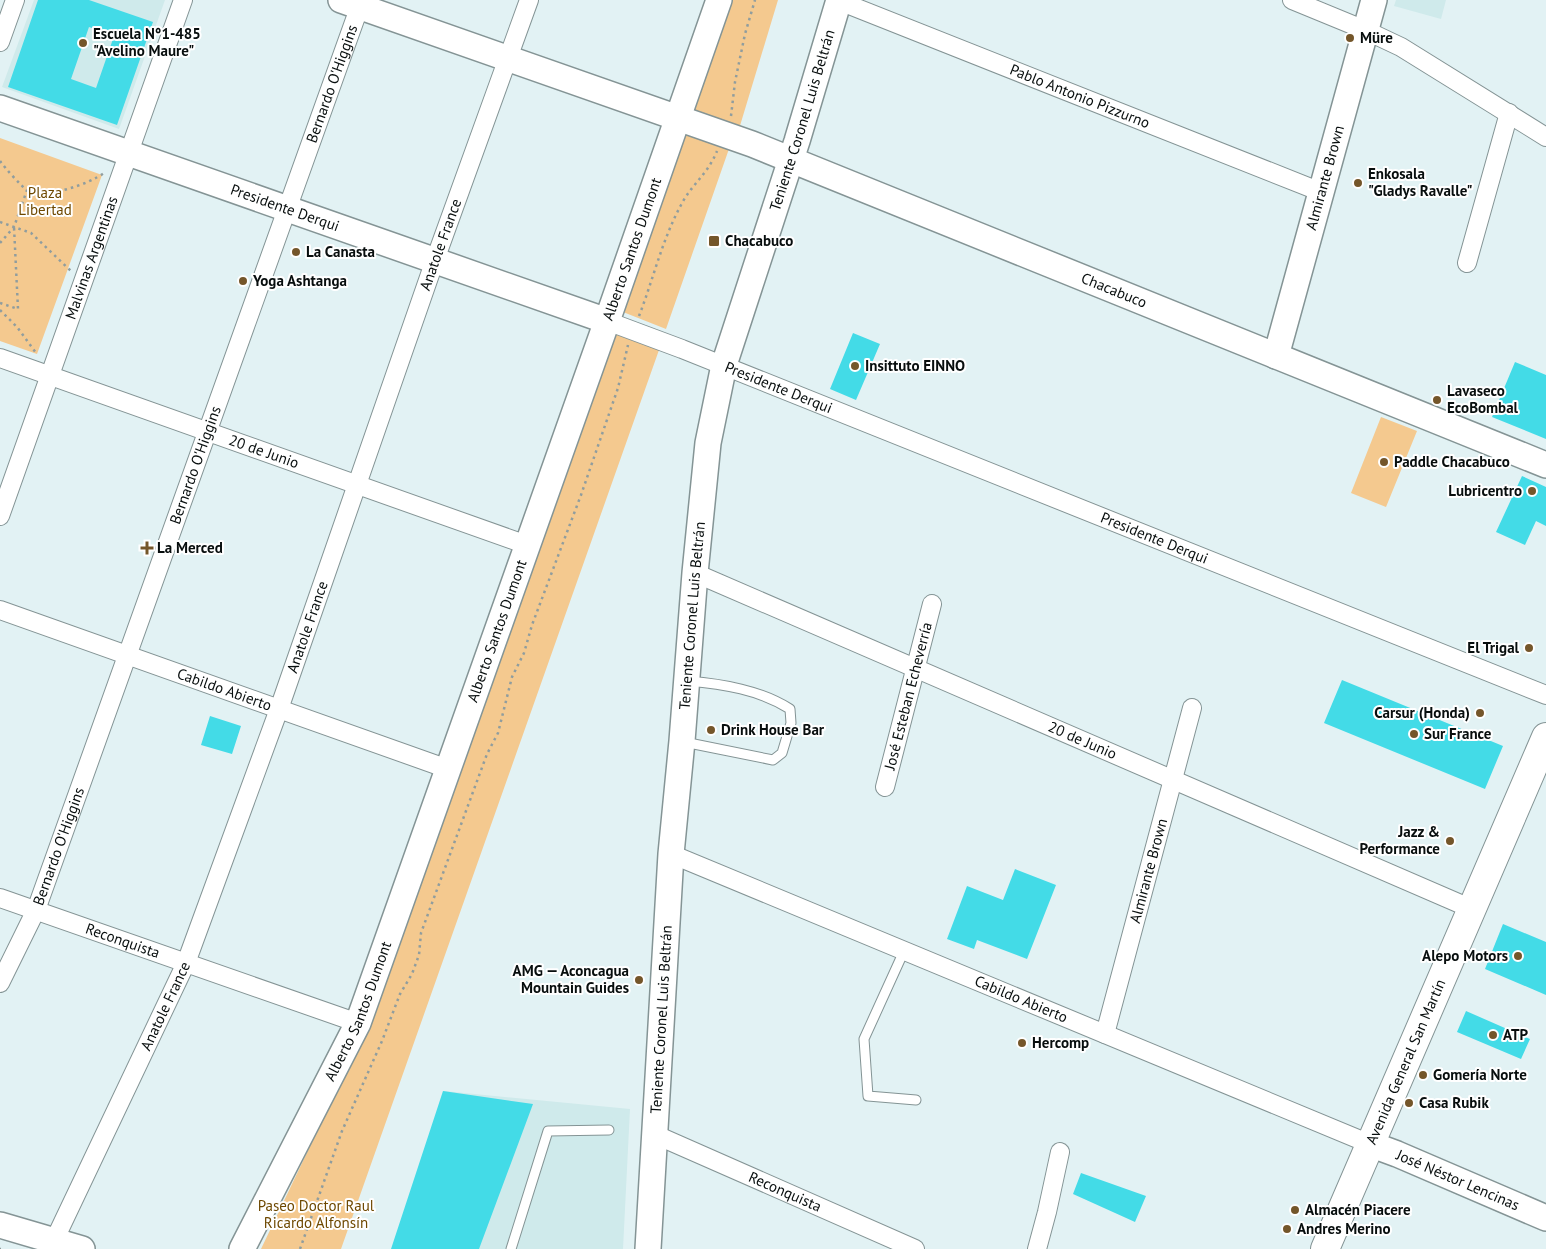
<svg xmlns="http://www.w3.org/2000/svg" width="1546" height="1249" font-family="'PT Sans',sans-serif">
	<rect width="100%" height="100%" fill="#e2f2f4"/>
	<path fill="#cfeaeb" d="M34 0H165L119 129 2 87Z
		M1396 0H1446L1441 19 1394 6Z
		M444 1091 630 1109 623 1249H392Z"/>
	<path fill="#f4c98f" d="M730 0H778L739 129 696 111 694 108Z
		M687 132 730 146 666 329 623 312 681 138Z
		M0 138 102 175 37 354 0 341Z
		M617 334 659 350 341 1249H261L365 1031 613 335Z
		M1381 417 1417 431 1386 507 1351 493Z"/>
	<path fill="#43dbe7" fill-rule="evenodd" d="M38 0H89L153 22 117 125 8 87ZM89 27 114 36 96 88 71 79Z
		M853 333 880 344 856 400 830 389Z
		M1515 362 1546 375V439L1492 417Z
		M1522 476 1546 487V526L1536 521 1525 545 1496 532Z
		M1342 680 1503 746 1485 789 1324 723Z
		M210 716 241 726 232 754 201 745Z
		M1015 869 1056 885 1027 959 977 940 974 949 947 939 967 886 1003 900Z
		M1503 924 1546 942V995L1485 969Z
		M1466 1011 1530 1039 1521 1059 1457 1032Z
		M443 1091 533 1104 479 1249H391Z
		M1081 1173 1146 1196 1135 1222 1073 1194Z"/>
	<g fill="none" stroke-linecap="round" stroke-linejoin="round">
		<g stroke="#849495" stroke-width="11">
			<path id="lane" d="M684 742 773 760 782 753 791 723 790 709C760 690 723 684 688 681
				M904 951 864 1039 868 1096 916 1100
				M511 1249 548 1131 609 1130"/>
		</g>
		<g stroke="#849495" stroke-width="20">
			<g id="street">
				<path d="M1292 0 1365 30 1401 47 1546 137"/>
				<path id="s1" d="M839 1 1321 192"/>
				<path d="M0 42 15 0"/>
				<path d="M1467 263 1509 113"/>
				<path id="s2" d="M607 321 682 349 1546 695"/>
				<path id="s3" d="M0 358 527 545"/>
				<path id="s4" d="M0 516 183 0"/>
				<path id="s5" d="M695 573 1472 909"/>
				<path id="s6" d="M0 610 448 769"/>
				<path id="s7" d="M885 787 932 604"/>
				<path id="s8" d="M671 854 1370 1144"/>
				<path id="s9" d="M0 898 358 1023"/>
				<path id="s10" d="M0 983 36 910 362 0"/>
				<path id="s11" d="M1105 1034 1192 708"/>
				<path id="s12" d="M656 1135 915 1249"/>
				<path id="s13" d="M54 1241 186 963 279 709 435 260 529 0"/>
				<path d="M1037 1249 1047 1212 1060 1152"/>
			</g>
		</g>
		<g stroke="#849495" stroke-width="28">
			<g id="secondary">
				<path id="s14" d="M341 0 752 144 1546 465"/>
				<path id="s15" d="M0 108 607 321"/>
				<path id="s16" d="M1276 356 1374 0"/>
				<path id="s17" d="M1370 1144 1397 1154 1546 1218"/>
				<path d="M0 1225 82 1249"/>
				<path id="s18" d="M242 1249 358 1023 607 321 719 0"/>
				<path id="s19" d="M648 1249 671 854 682 741 695 573 708 443 724 365 797 141 839 0"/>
			</g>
		</g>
		<g stroke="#849495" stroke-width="30">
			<g id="primary">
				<path id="s20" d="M1325 1249 1546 737"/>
			</g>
		</g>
		<path stroke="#909d9e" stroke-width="2.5" stroke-dasharray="2.5 4" stroke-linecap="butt" d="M731 116 735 82 745 34 755 0
			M0 161C5 168 21 186 27 190 44 200 89 184 104 173
			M0 222 31 233 71 271
			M0 243 14 227 27 190
			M0 303 18 309 14 227
			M0 310 17 327 36 353
			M639 316C653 280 662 240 681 205 691 185 708 174 717 151
			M0 1249H1
			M300 1249 342 1131 382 1041 400 994 412 974 419 955 421 933 487 754 498 733 512 677 524 653 532 625 581 495 618 388 628 345"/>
		<use href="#lane" stroke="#fff" stroke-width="9"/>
		<use href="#street" stroke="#fff" stroke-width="18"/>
		<use href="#secondary" stroke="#fff" stroke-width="25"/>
		<use href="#primary" stroke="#fff" stroke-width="28"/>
	</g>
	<g fill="#74562a" stroke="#fff" stroke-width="2">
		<circle cx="1350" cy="38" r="5"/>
		<circle cx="83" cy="43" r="5"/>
		<circle cx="1358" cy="183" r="5"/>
		<rect x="708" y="235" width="12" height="12" rx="2.5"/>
		<circle cx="296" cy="252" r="5"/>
		<circle cx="243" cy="281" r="5"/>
		<circle cx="855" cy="366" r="5"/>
		<circle cx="1437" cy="400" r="5"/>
		<circle cx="1384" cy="462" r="5"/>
		<circle cx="1532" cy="491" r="5"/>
		<path d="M144.5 540.5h5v5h5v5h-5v5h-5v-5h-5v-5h5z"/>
		<circle cx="1529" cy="648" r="5"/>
		<circle cx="1480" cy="713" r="5"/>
		<circle cx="711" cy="730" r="5"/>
		<circle cx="1414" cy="734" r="5"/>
		<circle cx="1450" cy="841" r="5"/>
		<circle cx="1518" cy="956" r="5"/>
		<circle cx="639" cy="980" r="5"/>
		<circle cx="1493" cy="1035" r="5"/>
		<circle cx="1022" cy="1043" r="5"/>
		<circle cx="1423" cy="1075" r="5"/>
		<circle cx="1409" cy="1103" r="5"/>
		<circle cx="1295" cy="1210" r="5"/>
		<circle cx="1287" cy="1229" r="5"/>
	</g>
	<g text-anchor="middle" stroke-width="4" stroke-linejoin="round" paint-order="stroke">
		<g font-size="15" font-weight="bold" fill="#080e0e" stroke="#fff" text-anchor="start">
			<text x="93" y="39">Escuela N°1-485<tspan x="93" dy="17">"Avelino Maure"</tspan></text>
			<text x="1360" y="43">Müre</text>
			<text x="1368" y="179">Enkosala<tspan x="1368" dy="17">"Gladys Ravalle"</tspan></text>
			<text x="725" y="246">Chacabuco</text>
			<text x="306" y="257">La Canasta</text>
			<text x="253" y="286">Yoga Ashtanga</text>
			<text x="865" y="371">Insittuto EINNO</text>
			<text x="1447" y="396">Lavaseco<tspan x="1447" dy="17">EcoBombal</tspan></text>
			<text x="1394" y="467">Paddle Chacabuco</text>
			<text x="1522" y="496" text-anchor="end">Lubricentro</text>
			<text x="157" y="553">La Merced</text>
			<text x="1519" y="653" text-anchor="end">El Trigal</text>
			<text x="1470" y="718" text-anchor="end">Carsur (Honda)</text>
			<text x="721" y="735">Drink House Bar</text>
			<text x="1424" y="739">Sur France</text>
			<text x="1440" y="837" text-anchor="end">Jazz &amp;<tspan x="1440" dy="17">Performance</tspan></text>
			<text x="1508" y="961" text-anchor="end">Alepo Motors</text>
			<text x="629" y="976" text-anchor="end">AMG — Aconcagua<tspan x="629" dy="17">Mountain Guides</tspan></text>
			<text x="1503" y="1040">ATP</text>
			<text x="1032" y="1048">Hercomp</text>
			<text x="1433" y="1080">Gomería Norte</text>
			<text x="1419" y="1108">Casa Rubik</text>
			<text x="1305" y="1215">Almacén Piacere</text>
			<text x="1297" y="1234">Andres Merino</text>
		</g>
		<g font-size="15" fill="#080e0e" stroke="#fff">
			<text dy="5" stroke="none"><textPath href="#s10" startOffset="959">Bernardo O'Higgins</textPath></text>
			<text dy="5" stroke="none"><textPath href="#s1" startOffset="259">Pablo Antonio Pizzurno</textPath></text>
			<text dy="5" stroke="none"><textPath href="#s19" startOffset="1145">Teniente Coronel Luis Beltrán</textPath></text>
			<text dy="5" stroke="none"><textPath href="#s16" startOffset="185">Almirante Brown</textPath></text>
			<text dy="5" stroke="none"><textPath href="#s15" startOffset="302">Presidente Derqui</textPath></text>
			<text dy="5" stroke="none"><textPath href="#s13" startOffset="1070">Anatole France</textPath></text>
			<text dy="5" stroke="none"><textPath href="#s18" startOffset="1075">Alberto Santos Dumont</textPath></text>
			<text dy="5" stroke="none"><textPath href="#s4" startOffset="274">Malvinas Argentinas</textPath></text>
			<text dy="5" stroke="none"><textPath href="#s14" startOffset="826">Chacabuco</textPath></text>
			<text dy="5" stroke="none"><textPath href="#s2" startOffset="184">Presidente Derqui</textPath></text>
			<text dy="5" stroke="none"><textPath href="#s3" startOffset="280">20 de Junio</textPath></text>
			<text dy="5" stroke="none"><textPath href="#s10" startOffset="554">Bernardo O'Higgins</textPath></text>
			<text dy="5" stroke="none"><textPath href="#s2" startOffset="589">Presidente Derqui</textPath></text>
			<text dy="5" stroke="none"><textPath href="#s19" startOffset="635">Teniente Coronel Luis Beltrán</textPath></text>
			<text dy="5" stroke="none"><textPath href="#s13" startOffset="665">Anatole France</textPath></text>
			<text dy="5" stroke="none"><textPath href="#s18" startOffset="670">Alberto Santos Dumont</textPath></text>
			<text dy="5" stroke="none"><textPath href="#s6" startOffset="238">Cabildo Abierto</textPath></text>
			<text dy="5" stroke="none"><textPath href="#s7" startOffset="94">José Esteban Echeverría</textPath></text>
			<text dy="5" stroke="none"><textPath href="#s5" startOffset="422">20 de Junio</textPath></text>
			<text dy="5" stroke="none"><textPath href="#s10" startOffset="149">Bernardo O'Higgins</textPath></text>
			<text dy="5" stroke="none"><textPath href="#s11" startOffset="169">Almirante Brown</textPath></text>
			<text dy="5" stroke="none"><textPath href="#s9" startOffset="130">Reconquista</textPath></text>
			<text dy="5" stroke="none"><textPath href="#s8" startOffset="379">Cabildo Abierto</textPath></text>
			<text dy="5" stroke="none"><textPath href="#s13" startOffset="260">Anatole France</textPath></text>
			<text dy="5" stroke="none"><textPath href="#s18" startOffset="265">Alberto Santos Dumont</textPath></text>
			<text dy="5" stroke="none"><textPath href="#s19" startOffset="230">Teniente Coronel Luis Beltrán</textPath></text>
			<text dy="5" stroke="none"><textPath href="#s20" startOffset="204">Avenida General San Martín</textPath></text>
			<text dy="5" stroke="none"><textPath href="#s17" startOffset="95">José Néstor Lencinas</textPath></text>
			<text dy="5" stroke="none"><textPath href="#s12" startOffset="141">Reconquista</textPath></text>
		</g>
		<g font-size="15" fill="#6e4800" stroke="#fff">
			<text x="45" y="198">Plaza<tspan x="45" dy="17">Libertad</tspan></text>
			<text x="316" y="1211">Paseo Doctor Raul<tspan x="316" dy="17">Ricardo Alfonsín</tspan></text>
		</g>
	</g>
</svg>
